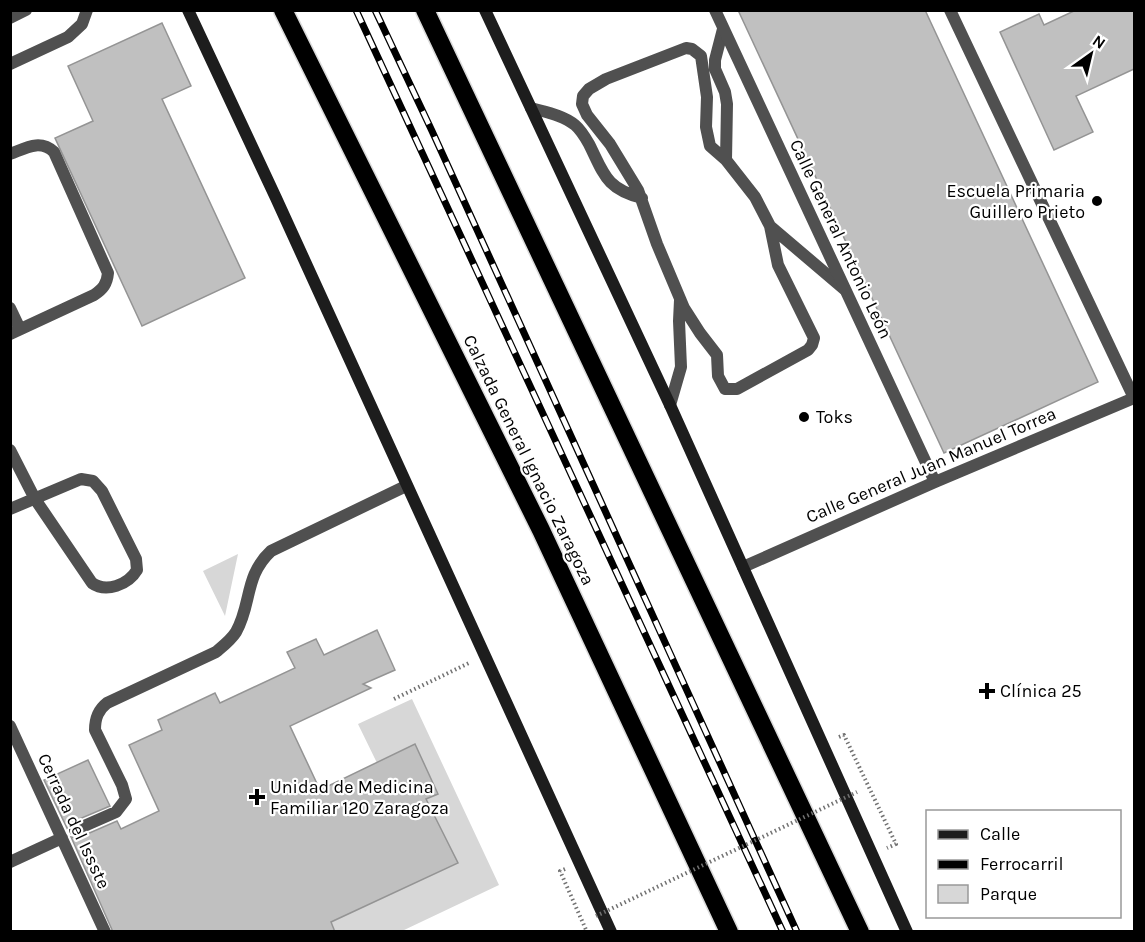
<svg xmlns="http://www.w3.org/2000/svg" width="1145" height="942" font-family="Karla,sans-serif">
	<rect width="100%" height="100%" fill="#fff"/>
	<path fill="#d7d7d7" d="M238 554 225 616 203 571Z
		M412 699 499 885 402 931H335L331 922 458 863 435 817 362 852 354 833 438 794 415 744 377 763 358 724Z"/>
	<path fill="#c0c0c0" stroke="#949494" stroke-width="1.5" d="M738 10H925L1098 382 944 453Z
		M1076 10H1134V69L1076 96 1093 132 1054 150 1000 32 1039 14 1044 25Z
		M162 23 191 86 162 99 245 278 142 326 55 138 93 121 68 66Z
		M377 630 395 670 363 684 371 688 290 726 320 790 415 744 438 794 426 799 458 863 331 922 335 932H113L71 837 78 838 117 821 121 829 159 811 129 745 162 730 158 720 215 693 220 703 295 668 287 652 316 639 324 655Z
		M88 760 110 806 72 822 67 828 44 780Z"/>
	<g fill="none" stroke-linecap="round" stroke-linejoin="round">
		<g stroke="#dbdbdb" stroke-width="21">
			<path id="motorway" d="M283 10 541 530 729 932
				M425 10 860 932"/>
		</g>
		<path stroke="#727272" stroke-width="4" stroke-dasharray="1.5 3" stroke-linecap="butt" d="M394 699 469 663
			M839 737 844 735 896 844 887 848
			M565 869 560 871 587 932"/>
		<path stroke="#505050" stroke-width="12" d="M10 18 26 10
			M723 29 715 60V69L725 92 727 104 726 160
			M686 48 692 49 701 56 707 97 706 127 710 146 726 160 755 197 770 226 778 265 814 338 812 345 808 350 737 389H725L718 376 717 355 700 333 684 308 657 244 638 190 610 144 587 115 582 104 583 96 589 89 606 79Z
			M531 108C545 112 563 115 575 125 581 130 585 137 589 144 604 174 606 189 642 198
			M770 226 844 289
			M670 405 681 367 679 321 680 300
			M75 830 116 812 126 799 122 785 95 730C95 718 98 710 107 703L216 652C223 646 231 640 236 632 252 604 244 576 271 551L406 486"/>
		<path stroke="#505050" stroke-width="12" d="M715 10 935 482
			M950 10 1134 398
			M10 64 68 37 82 24 87 10
			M10 154C26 148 40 139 54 152L108 273C107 284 103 289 94 295L10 334
			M10 308 20 329
			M10 450 35 499 92 583C106 593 128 585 137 570L136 559 102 491 93 481 81 479 10 509
			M743 567 935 482 1134 398
			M10 726 105 932
			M10 862 62 838"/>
		<path stroke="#1d1d1d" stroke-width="12" d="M188 10 276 198 611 932
			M485 10 670 405 907 932"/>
		<use href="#motorway" stroke="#000" stroke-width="18"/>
		<g stroke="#000" stroke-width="7">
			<path id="rail" d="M356 10 783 932
				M375 10 432 131 797 932"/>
		</g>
		<use href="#rail" stroke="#fff" stroke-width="4.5" stroke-dasharray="14" stroke-linecap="butt"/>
		<path stroke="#727272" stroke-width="4" stroke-dasharray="1.5 3" stroke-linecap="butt" d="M596 916 857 792"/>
	</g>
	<g fill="#000" stroke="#fff" stroke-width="2">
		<circle cx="1097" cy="201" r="6"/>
		<circle cx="804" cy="417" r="6"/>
		<path d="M984 682h6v6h6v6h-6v6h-6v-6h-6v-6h6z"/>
		<path d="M254 788h6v6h6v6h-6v6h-6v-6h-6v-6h6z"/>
	</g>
	<g text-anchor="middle" stroke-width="4.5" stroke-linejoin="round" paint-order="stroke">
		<g font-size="18" fill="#000" stroke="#fff" text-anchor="start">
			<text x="1085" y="197" text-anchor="end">Escuela Primaria<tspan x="1085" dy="21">Guillero Prieto</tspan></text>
			<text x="816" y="423">Toks</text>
			<text x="1000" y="697">Clínica 25</text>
			<text x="270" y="793">Unidad de Medicina<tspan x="270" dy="21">Familiar 120 Zaragoza</tspan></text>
		</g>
		<g font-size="18" fill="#000" stroke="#fff">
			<text transform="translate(841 239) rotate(65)" y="6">Calle General Antonio León</text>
			<text transform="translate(529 460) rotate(64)" y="6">Calzada General Ignacio Zaragoza</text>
			<text transform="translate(931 465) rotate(-23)" y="6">Calle General Juan Manuel Torrea</text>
			<text transform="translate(74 821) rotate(65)" y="6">Cerrada del Issste</text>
		</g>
	</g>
	<rect width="1145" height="942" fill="none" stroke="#000000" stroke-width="24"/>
	<rect x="926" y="810" width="195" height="108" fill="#ffffff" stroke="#999999" stroke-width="1.5"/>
	<rect x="938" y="830" width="30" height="9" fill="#1d1d1d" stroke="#999999" stroke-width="1.5"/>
	<text x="980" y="840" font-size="18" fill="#000000">Calle</text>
	<rect x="938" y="860" width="30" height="9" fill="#000000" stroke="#999999" stroke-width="1.5"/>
	<text x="980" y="870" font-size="18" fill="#000000">Ferrocarril</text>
	<rect x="938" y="885" width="30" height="18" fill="#d7d7d7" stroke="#999999" stroke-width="1.5"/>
	<text x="980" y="900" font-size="18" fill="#000000">Parque</text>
	<g transform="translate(1091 54) rotate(34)" stroke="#ffffff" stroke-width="4.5" paint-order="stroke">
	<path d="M0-4.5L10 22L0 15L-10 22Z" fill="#000000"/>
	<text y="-9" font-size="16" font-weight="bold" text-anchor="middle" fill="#000000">N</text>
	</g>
</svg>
